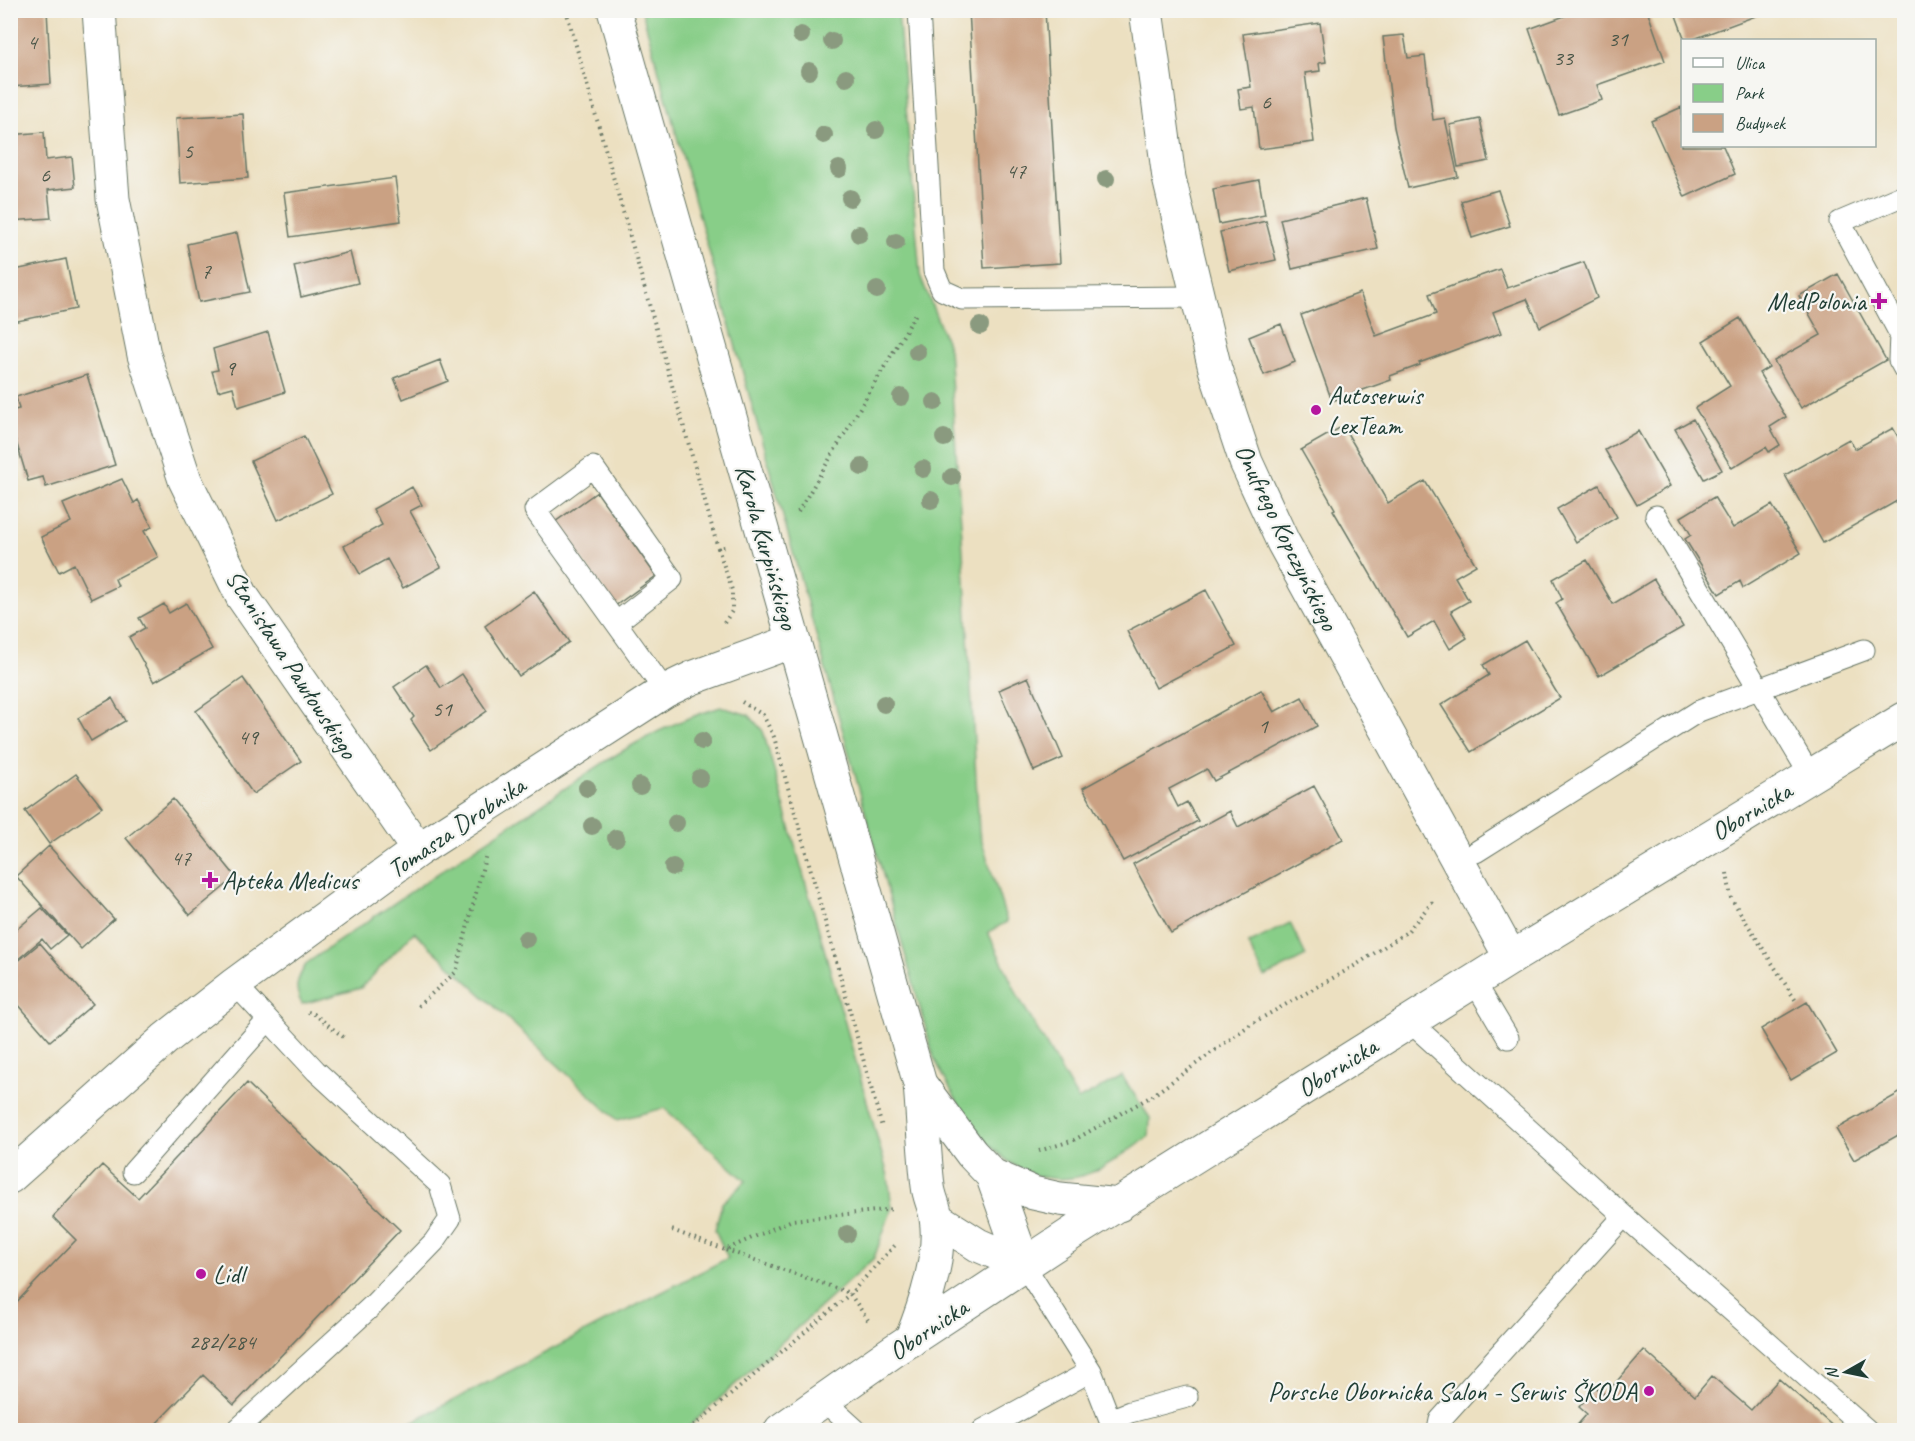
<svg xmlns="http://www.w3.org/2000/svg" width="1915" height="1441" font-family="Caveat,sans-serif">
	<rect width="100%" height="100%" fill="#f6f6f2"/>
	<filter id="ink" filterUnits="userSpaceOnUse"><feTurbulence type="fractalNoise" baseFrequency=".0167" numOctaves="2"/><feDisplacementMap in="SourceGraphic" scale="12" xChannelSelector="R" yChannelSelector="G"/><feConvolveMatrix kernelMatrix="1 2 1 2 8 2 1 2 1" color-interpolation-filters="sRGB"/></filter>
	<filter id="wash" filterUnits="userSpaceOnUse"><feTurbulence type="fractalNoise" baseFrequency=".008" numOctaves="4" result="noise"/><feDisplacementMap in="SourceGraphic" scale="24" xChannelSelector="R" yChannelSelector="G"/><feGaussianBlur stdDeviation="1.35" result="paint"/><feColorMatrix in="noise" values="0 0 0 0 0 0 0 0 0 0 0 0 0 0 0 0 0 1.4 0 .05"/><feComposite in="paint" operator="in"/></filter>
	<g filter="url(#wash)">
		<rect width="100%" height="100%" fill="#ece0c1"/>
		<path fill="#88ce88" stroke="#54865e" stroke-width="1.5" d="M642 11H898L920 275 949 349 965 581 979 832 1007 922 988 932 1019 998 1078 1100 1122 1076 1150 1118 1149 1136C1127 1151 1104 1171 1077 1177 1004 1192 961 1112 934 1058Z
			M721 707 749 715 763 731 888 1176 892 1208 874 1258 685 1430H396L728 1258 715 1230 722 1203 746 1181 664 1108 617 1120 414 932 361 988 302 1004C293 987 297 979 307 963 381 912 455 861 530 812 593 770 647 728 721 707Z
			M1290 923 1306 956 1265 977 1248 944Z"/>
		<g id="blocks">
			<path fill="#caa183" d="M10 10H47L51 84 10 87Z
				M969 10H1045L1060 263 984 268Z
				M1581 10H1647L1665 61 1597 85 1602 100 1559 115 1529 29Z
				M1674 10H1769V11L1691 40H1685Z
				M1320 23 1326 62 1319 63 1320 71 1305 73 1314 142 1259 149 1254 107 1241 109 1238 89 1251 87 1243 34Z
				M1404 35 1408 58 1425 56 1433 120 1445 118 1458 177 1408 188 1394 127 1383 37Z
				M1682 107V146H1723L1735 174 1685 197 1651 121Z
				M243 114 248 178 180 183 176 118Z
				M1480 119 1489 161 1458 167 1450 125Z
				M44 132 46 160 72 157 75 187 48 190 51 218 10 221V135Z
				M395 178 401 221 290 237 284 193Z
				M1259 180 1265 215 1219 224 1213 189Z
				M1498 190 1510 226 1472 238 1461 201Z
				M1366 198 1378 249 1292 269 1280 219Z
				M1266 221 1276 260 1229 271 1220 232Z
				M237 233 250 292 199 302 187 244Z
				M350 252 358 283 301 297 294 266Z
				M66 259 76 309 13 322 10 312V271Z
				M1584 262 1597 298 1540 327 1527 299 1493 312 1501 333 1419 363 1420 365 1390 376 1391 380 1332 401 1301 315 1360 293 1376 336 1436 314 1429 294 1500 269 1507 288Z
				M1838 274 1886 360 1801 408 1774 361 1821 335 1799 296Z
				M1740 318 1769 367 1759 373 1786 417 1770 427 1780 445 1769 452 1766 447 1732 468 1695 408 1730 386 1703 341Z
				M1281 324 1295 362 1264 375 1249 337Z
				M268 332 285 392 238 407 233 387 218 391 212 371 218 370 213 349Z
				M440 360 448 381 403 399 394 378Z
				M87 375 115 465 46 487 43 477 28 481 16 441 10 443V411L19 409 16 397Z
				M1693 419 1722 470 1704 479 1675 429Z
				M1343 426 1388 503 1425 481 1476 565 1455 577 1469 601 1451 611 1467 638 1450 649 1434 621 1407 637 1333 510 1335 509 1301 450Z
				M1893 428 1904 447V497L1823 543 1785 475 1849 439 1855 449Z
				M1638 431 1670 486 1637 505 1605 450Z
				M304 436 332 494 278 520 251 461Z
				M122 479 134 503 138 500 152 527 144 531 158 557 115 579 118 586 91 599 74 564 59 572 41 537 71 522 63 504Z
				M1599 485 1617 517 1576 542 1557 509Z
				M412 487 422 505 410 511 441 567 403 588 387 559 360 574 344 546 382 525 373 509Z
				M597 492 656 576 615 606 555 522Z
				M1714 497 1733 528 1772 505 1801 553 1743 588 1740 581 1719 594 1685 539 1691 535 1681 517Z
				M1587 560 1613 604 1654 579 1683 627 1599 676 1556 603 1562 599 1553 579Z
				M1206 590 1236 646 1156 688 1127 631Z
				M534 591 569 642 519 676 485 626Z
				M186 603 212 649 154 682 129 637 145 628 139 618 164 604 169 613Z
				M1525 640 1560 698 1471 752 1441 705 1489 675 1483 665Z
				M426 665 441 688 462 674 487 711 431 750 411 720 414 717 394 687Z
				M1028 677 1063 758 1034 771 999 690Z
				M243 678 301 761 253 794 196 711Z
				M1261 690 1274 712 1302 697 1317 726 1214 781 1207 769 1169 789 1178 807 1187 802 1198 821 1123 861 1083 788Z
				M112 698 125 721 91 741 78 718Z
				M76 774 102 807 49 844 25 811Z
				M1314 786 1343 839 1171 933 1133 864 1230 811 1238 827Z
				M173 799 236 877 190 915 126 838Z
				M49 846 114 919 81 949 16 876Z
				M42 908 67 935 50 949 42 939 10 966V935Z
				M40 943 93 1004 50 1041 10 995V968Z
				M1807 1002 1837 1053 1791 1080 1761 1029Z
				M247 1083 400 1230 234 1405 203 1375 150 1430H10V1309L76 1240 53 1217 102 1165 138 1198Z
				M1903 1091 1904 1141 1900 1134 1854 1160 1836 1129Z
				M1644 1350 1695 1396 1712 1376 1751 1410 1779 1379 1837 1430H1573L1587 1414 1579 1407 1589 1395 1596 1387 1605 1395Z"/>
		</g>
	</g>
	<g filter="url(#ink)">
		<use href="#blocks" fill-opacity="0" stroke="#677665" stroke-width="1.5"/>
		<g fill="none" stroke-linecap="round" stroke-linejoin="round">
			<g stroke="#677665" stroke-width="23">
				<path id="lane" d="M919 10 934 271 942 290 962 299 1198 297
					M1904 195 1840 222 1900 334 1899 360 1904 369
					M1656 516 1810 775
					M617 622 672 579 593 467 535 510 665 691
					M1476 852 1699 711 1864 650
					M1474 981 1508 1038
					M235 984 316 1071 440 1185 450 1219 434 1242 373 1305 237 1430
					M1409 1021 1624 1216 1867 1430
					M133 1172 268 1020
					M1024 1265 1091 1371 1114 1430
					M823 1400 856 1430
					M1110 1420 1130 1412 1187 1397
					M983 1430 1091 1371
					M1438 1430 1440 1420 1624 1216"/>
			</g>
			<g stroke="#677665" stroke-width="35">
				<path id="street" d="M99 10 113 199 144 355 185 480 242 596 418 850
					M1146 10 1169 178 1215 369 1246 462 1283 542 1511 958
					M10 1177 165 1039 235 984 418 850 665 691 692 678 793 641"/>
			</g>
			<g stroke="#677665" stroke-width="35">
				<path id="secondary" d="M614 10 920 1084C923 1118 924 1153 928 1186 929 1197 935 1207 936 1218 942 1254 925 1306 911 1340
					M920 1084 972 1154 992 1175 1033 1193 1060 1199 1119 1205
					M992 1175 1024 1265
					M937 1219 978 1245 1024 1265
					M781 1430 892 1352 1074 1232 1511 958 1904 719"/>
			</g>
			<path stroke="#677665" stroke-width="4" stroke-dasharray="1.5 4.5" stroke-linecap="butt" d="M566 10 718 548 725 547
				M798 512 917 312
				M718 548 732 590V611L724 623
				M742 702 763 715 774 737 882 1127
				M1727 873 1731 898 1796 1001
				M418 1006 456 972 486 854
				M308 1012 314 1014 346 1039
				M1039 1151 1074 1140 1152 1096 1251 1024 1356 965 1407 932 1434 900
				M672 1230 725 1250 792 1220 894 1209
				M726 1250 850 1293
				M868 1320 850 1294 897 1243
				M689 1430 850 1294"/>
			<use href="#lane" stroke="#fff" stroke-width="21"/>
			<use href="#street" stroke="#fff" stroke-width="33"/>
			<use href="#secondary" stroke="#fff" stroke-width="33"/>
		</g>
		<g fill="#8a9a7f">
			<circle cx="801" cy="35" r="9"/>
			<circle cx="832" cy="41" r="9"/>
			<circle cx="809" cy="71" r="9"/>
			<circle cx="846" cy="78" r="9"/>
			<circle cx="876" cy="130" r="9"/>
			<circle cx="824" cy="135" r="9"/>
			<circle cx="839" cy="169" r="9"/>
			<circle cx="1106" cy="179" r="9"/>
			<circle cx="850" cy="198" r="9"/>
			<circle cx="859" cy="234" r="9"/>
			<circle cx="896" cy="242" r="9"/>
			<circle cx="877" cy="290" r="9"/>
			<circle cx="980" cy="326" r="9"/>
			<circle cx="917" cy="352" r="9"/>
			<circle cx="901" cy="397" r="9"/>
			<circle cx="935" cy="402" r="9"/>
			<circle cx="944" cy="438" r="9"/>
			<circle cx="862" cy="467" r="9"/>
			<circle cx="923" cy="469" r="9"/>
			<circle cx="952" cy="477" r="9"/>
			<circle cx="931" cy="500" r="9"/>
			<circle cx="884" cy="704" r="9"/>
			<circle cx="702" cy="741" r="9"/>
			<circle cx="700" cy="778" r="9"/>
			<circle cx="640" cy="786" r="9"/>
			<circle cx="587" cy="788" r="9"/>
			<circle cx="676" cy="823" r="9"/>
			<circle cx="592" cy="826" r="9"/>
			<circle cx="616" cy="838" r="9"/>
			<circle cx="673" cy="867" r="9"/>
			<circle cx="526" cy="939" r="9"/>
			<circle cx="847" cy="1234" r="9"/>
		</g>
	</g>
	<g fill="#b5179e" stroke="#f6f6f2" stroke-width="2">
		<path d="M1876 292h6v6h6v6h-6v6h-6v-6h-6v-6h6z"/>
		<circle cx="1316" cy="410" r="6"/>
		<path d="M207 871h6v6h6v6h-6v6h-6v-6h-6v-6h6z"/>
		<circle cx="201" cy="1274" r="6"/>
		<circle cx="1649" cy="1391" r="6"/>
	</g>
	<g text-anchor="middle" stroke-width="4.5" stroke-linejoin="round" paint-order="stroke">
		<g font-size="22" fill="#4a5648">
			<text x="1618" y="46">31</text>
			<text x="32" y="49">4</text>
			<text x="1563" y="65">33</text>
			<text x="1266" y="109">6</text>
			<text x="188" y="158">5</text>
			<text x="1016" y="178">47</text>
			<text x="45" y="182">6</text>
			<text x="206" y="278">7</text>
			<text x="230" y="375">9</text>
			<text x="442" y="716">51</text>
			<text x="1263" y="733">1</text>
			<text x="248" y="744">49</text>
			<text x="181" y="865">47</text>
			<text x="222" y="1349">282/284</text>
		</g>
		<g font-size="26" fill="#1f3d34" stroke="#f6f6f2" text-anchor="start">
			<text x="1866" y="310" text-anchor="end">MedPolonia</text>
			<text x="1328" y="404">Autoserwis<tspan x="1328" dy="30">LexTeam</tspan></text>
			<text x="222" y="889">Apteka Medicus</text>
			<text x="213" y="1283">Lidl</text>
			<text x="1637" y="1400" text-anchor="end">Porsche Obornicka Salon - Serwis ŠKODA</text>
		</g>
		<g font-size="26" fill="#1f3d34" stroke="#f6f6f2">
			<text transform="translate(1287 537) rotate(64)" y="9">Onufrego Kopczyńskiego</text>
			<text transform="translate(767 547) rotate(74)" y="9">Karola Kurpińskiego</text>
			<text transform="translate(292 664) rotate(57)" y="9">Stanisława Pawłowskiego</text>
			<text transform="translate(1751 811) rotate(-31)" y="9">Obornicka</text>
			<text transform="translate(456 827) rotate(-34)" y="9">Tomasza Drobnika</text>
			<text transform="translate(1337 1067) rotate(-32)" y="9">Obornicka</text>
			<text transform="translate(928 1329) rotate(-34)" y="9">Obornicka</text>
		</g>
	</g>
	<rect width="1915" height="1441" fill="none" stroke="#f6f6f2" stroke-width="36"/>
	<rect x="1681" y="39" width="195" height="108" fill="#f6f6f2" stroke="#a0aca6" stroke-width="1.5"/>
	<rect x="1693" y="58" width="30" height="9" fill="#ffffff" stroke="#a0aca6" stroke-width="1.5"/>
	<text x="1735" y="69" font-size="18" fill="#1f3d34">Ulica</text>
	<rect x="1693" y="84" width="30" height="18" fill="#88ce88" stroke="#a0aca6" stroke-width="1.5"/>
	<text x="1735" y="99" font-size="18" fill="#1f3d34">Park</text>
	<rect x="1693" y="114" width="30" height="18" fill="#caa183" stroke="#a0aca6" stroke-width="1.5"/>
	<text x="1735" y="129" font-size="18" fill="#1f3d34">Budynek</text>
	<g transform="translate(1846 1372) rotate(261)" stroke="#f6f6f2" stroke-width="4.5" paint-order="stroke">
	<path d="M0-4.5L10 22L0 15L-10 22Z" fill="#1f3d34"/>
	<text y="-9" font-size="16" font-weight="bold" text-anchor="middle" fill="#1f3d34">N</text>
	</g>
</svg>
